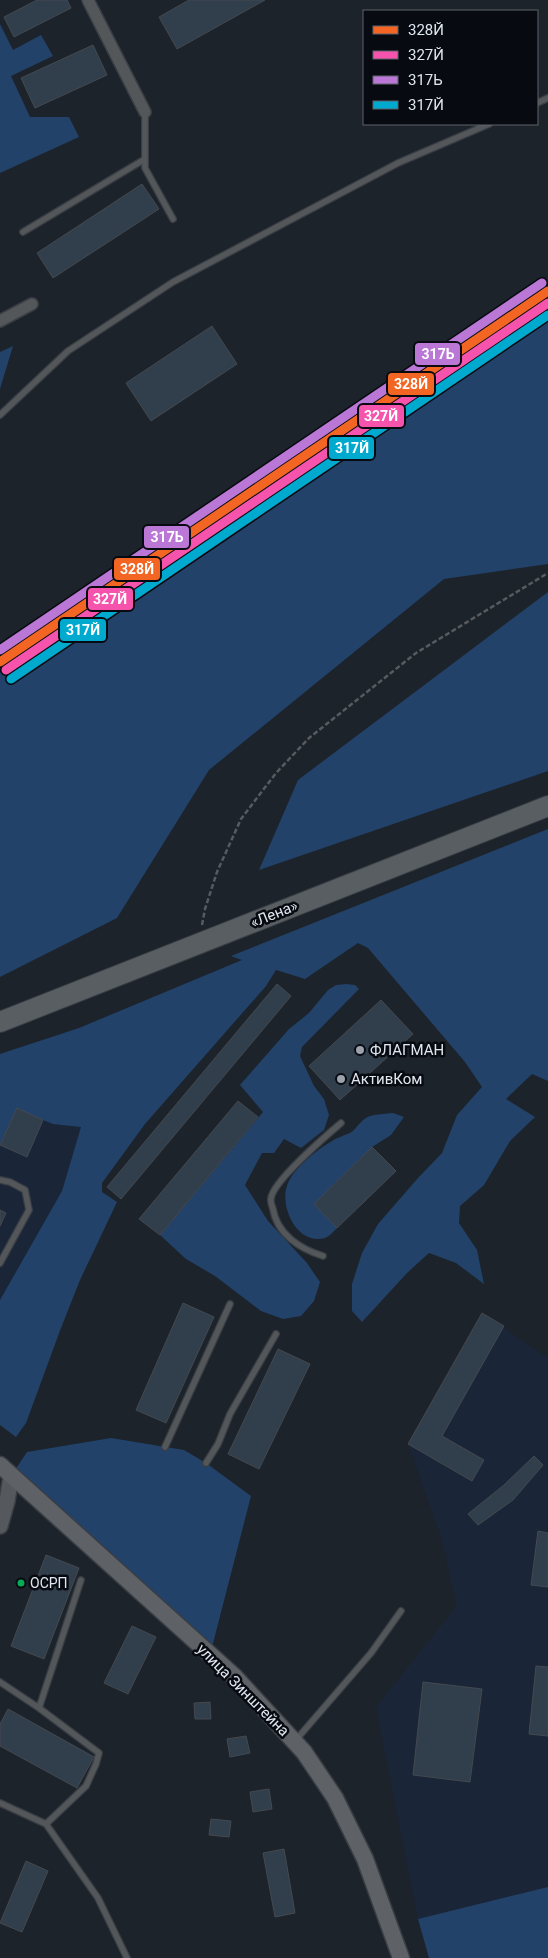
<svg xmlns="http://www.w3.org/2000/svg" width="548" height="1958" font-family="Roboto,sans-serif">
	<rect width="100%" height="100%" fill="#1d232a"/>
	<path fill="#1a2638" d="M79 1028 81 1127 62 1191 0 1300V1054Z
		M482 1313 548 1358V1887L418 1919 376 1707 457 1606 441 1537 408 1444Z"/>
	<path fill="#22426a" d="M0 24 13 50 41 35 53 56 11 76 30 117H69L79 137 0 173Z
		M548 291V564L444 579 209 770 117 918 0 977V663Z
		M13 346 0 389V352Z
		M548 592V771L259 870 298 780Z
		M548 829V1081L532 1074 506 1099 535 1117 510 1141 484 1185 460 1206 459 1223 477 1250 484 1284 456 1263 429 1253 407 1273 362 1322 352 1311V1284L362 1253 378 1224 418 1178 442 1153 457 1115 482 1087 465 1062 368 948 358 943 305 979 276 970 266 986 145 1124 102 1183V1192L117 1202 80 1280 61 1328 26 1423 16 1437 0 1425V1300L62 1191 81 1127 53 1124 17 1109 0 1144V1054L79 1028 242 960 231 956Z
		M346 984 355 985 359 989 302 1047 300 1056 314 1086 324 1099 329 1115 324 1130 301 1148 284 1139 274 1153H262L245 1185 268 1221 307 1263 320 1282 314 1301 301 1316 283 1319 261 1311 215 1276 186 1259 160 1235 263 1112 240 1085 289 1029 309 1013 328 990 336 985Z
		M393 1113 404 1117 391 1135 372 1147 314 1204 337 1228C334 1231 330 1236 325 1238 297 1246 278 1205 288 1183 294 1168 318 1149 332 1141 338 1137 347 1135 353 1131 358 1126 363 1118 370 1116 377 1114 385 1114 393 1113Z
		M111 1438 184 1450 206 1463 251 1496 210 1655 11 1476 27 1452Z
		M548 1887V1958H429L418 1919Z"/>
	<path fill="#313e4c" stroke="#44494f" d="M37 0H67L71 8 14 37 4 17Z
		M189 0H265L177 49 159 17Z
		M93 45 107 75 35 108 21 78Z
		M142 184 159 209 53 278 37 253Z
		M212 326 237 364 151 421 126 383Z
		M277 984 291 996 121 1199 107 1187Z
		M381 1000 413 1034 340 1100 309 1066Z
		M238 1101 258 1117 160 1235 139 1219Z
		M17 1108 43 1120 27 1157 0 1145Z
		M372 1147 396 1171 337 1228 314 1204Z
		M0 1210 6 1213 0 1226Z
		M183 1303 214 1317 166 1423 136 1410Z
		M482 1313 504 1326 442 1436 484 1460 472 1481 408 1444Z
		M278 1349 310 1364 259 1469 228 1454Z
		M534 1456 543 1465 513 1500 478 1525 468 1514 504 1485Z
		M538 1531 548 1533V1587L531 1585Z
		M46 1555 79 1568 44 1659 11 1646Z
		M132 1626 156 1637 128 1694 104 1683Z
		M536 1666 548 1667V1736L529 1734Z
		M423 1682 482 1689 470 1782 413 1775Z
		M210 1702 211 1719H195L194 1703Z
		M8 1709 94 1757 77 1788 0 1746V1724Z
		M246 1736 250 1753 230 1757 227 1739Z
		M269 1789 272 1809 253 1812 250 1792Z
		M211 1819 231 1821 229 1837 209 1835Z
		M284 1849 295 1913 275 1917 263 1853Z
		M26 1861 48 1871 22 1932 0 1923Z"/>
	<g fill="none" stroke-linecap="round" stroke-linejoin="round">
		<g stroke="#393e45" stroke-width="8">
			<path id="lane" d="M537 103 548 98
				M145 112V168L173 219
				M23 232 145 159
				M0 415 68 351 173 282 398 163 489 124
				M0 1180 10 1182 25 1190 29 1210 0 1263
				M323 1256C300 1249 277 1234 273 1209 272 1206 270 1201 271 1198 274 1180 326 1136 341 1123
				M165 1447 230 1304
				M206 1463 218 1444 230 1414 276 1334
				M0 1682 39 1708 81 1580
				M295 1741 371 1653 401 1611
				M0 1803 46 1824 86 1786 96 1764 99 1753 39 1708
				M46 1824 98 1898 127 1958"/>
		</g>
		<g stroke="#393e45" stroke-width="14">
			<path id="street" d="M88 0 145 112
				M0 321 32 304"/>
		</g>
		<g stroke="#393e45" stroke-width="18">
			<path id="secondary" d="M0 1526 7 1501 11 1476"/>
		</g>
		<g stroke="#393e45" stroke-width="19">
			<path id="primary" d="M0 1465 234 1676 304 1752 335 1798 365 1859 401 1958"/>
		</g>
		<g stroke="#393e45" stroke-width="22">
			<path id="highway" d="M0 1022 548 806"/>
		</g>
		<path stroke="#575a5e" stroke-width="2.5" stroke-dasharray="5 2.5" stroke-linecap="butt" d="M202 925 205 909 217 872 241 819 276 773 309 738 416 653 548 573"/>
		<use href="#lane" stroke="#54575a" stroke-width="5.5"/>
		<use href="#street" stroke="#54575a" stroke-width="11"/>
		<use href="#secondary" stroke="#55595d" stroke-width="15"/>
		<use href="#primary" stroke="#5e6166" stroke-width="16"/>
		<use href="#highway" stroke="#595e62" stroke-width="20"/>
		<g stroke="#070b11" stroke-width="12">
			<path id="rail-1" d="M0 662 548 291"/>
		</g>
		<g stroke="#070b11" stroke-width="12">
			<path id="rail-2" d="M6 670 548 303"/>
		</g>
		<g stroke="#070b11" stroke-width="12">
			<path id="rail-3" d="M0 650 542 283"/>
		</g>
		<g stroke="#070b11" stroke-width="12">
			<path id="rail-4" d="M11 679 548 315"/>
		</g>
		<use href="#rail-1" stroke="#f26522" stroke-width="9"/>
		<use href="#rail-2" stroke="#f653ac" stroke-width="9"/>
		<use href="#rail-3" stroke="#ba77d6" stroke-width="9"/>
		<use href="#rail-4" stroke="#00a9ce" stroke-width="9"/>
	</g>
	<g fill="#9ca2ab" stroke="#070b11" stroke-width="2">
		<circle cx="360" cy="1050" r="5"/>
		<circle cx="341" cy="1079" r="5"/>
	</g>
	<circle fill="#06aa56" stroke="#070b11" stroke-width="2" cx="21" cy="1583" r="4.5"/>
	<g text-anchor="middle" stroke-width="5" stroke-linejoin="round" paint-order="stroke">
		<g font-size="14" fill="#e0e7f1" stroke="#070b11" text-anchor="start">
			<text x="30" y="1588">ОСРП</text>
		</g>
		<g font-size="15" fill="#e0e7f1" stroke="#070b11">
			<text transform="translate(274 914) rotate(-22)" y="5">«Лена»</text>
			<text transform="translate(243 1690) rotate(45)" y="5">улица Зинштейна</text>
		</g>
		<g font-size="15" fill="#e0e7f1" stroke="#070b11" text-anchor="start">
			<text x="370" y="1055">ФЛАГМАН</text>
			<text x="351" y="1084">АктивКом</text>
		</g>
	</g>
	<g stroke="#070b11" stroke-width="2">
		<rect x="414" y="342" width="47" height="24" rx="5" fill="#ba77d6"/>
		<rect x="387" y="372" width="48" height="24" rx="5" fill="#f26522"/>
		<rect x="358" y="404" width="47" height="24" rx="5" fill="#f653ac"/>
		<rect x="328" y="436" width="47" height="24" rx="5" fill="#00a9ce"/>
		<rect x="143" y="525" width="47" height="24" rx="5" fill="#ba77d6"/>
		<rect x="113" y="557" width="48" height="24" rx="5" fill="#f26522"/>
		<rect x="87" y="587" width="47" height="24" rx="5" fill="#f653ac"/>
		<rect x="59" y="618" width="48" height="24" rx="5" fill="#00a9ce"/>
	</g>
	<g font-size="14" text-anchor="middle" font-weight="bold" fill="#fff">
		<text x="438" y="359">317Ь</text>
		<text x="411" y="389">328Й</text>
		<text x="381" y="421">327Й</text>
		<text x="352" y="453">317Й</text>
		<text x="167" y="542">317Ь</text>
		<text x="137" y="574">328Й</text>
		<text x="110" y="604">327Й</text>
		<text x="83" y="635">317Й</text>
	</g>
	<rect x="363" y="10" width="175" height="115" fill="#070b11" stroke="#5e636b"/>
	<rect x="373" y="26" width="25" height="8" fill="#f26522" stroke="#5e636b"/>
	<text x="408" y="35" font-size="15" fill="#e0e7f1">328Й</text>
	<rect x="373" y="51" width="25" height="8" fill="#f653ac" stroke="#5e636b"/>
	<text x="408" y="60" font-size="15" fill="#e0e7f1">327Й</text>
	<rect x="373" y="76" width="25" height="8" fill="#ba77d6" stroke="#5e636b"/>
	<text x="408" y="85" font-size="15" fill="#e0e7f1">317Ь</text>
	<rect x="373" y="101" width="25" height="8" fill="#00a9ce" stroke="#5e636b"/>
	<text x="408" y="110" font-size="15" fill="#e0e7f1">317Й</text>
</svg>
